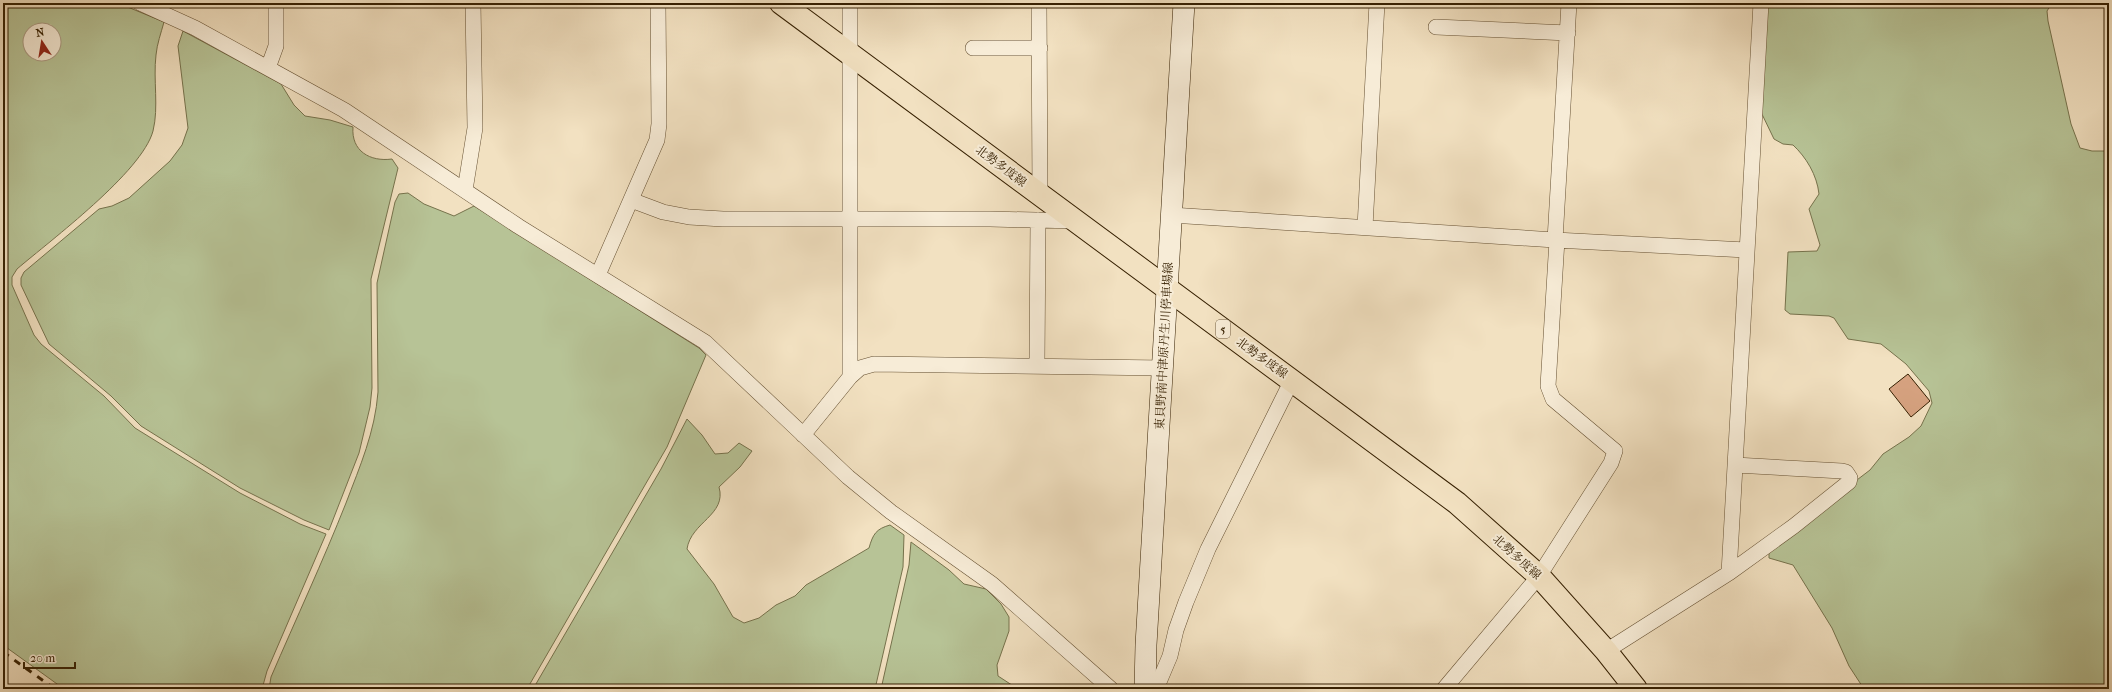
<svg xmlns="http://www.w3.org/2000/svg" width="2112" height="692" font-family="'IM FELL French Canon','Noto Serif JP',serif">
	<rect width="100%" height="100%" fill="#f2e1c1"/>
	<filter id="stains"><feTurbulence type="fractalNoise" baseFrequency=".005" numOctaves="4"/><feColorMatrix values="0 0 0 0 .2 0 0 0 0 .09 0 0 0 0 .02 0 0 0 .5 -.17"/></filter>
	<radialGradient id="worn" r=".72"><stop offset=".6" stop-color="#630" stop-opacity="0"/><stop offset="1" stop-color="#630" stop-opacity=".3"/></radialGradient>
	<path fill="#b7c396" stroke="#76724c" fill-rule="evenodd" d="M3 3H118L164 22C161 33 157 44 156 55 153 80 159 107 153 131 142 172 51 240 17 269L12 277V285L34 335 41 344 104 396 135 428 240 493 300 524 326 534 267 671 262 689H64L3 645ZM30 30H54V54H30Z
		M1766 3H2052L2047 11 2048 21 2071 124 2080 148 2092 151H2109V689H1864L1849 666 1832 628 1793 565 1769 558V547L1870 470 1883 454 1909 437 1921 426 1932 403 1929 391 1906 364 1881 344 1848 339 1834 318 1829 316 1790 314 1785 310 1788 252 1817 251 1820 245 1809 209 1819 194C1817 175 1806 157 1793 145L1783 144 1774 139 1760 110Z
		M183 31 281 84 294 105 305 116 330 120 353 127C351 151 370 162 392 159L398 168 371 279 372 388 370 407 359 453 329 530 304 520 240 488 141 426 111 396 49 344 21 285V278L24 272 99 209 112 206 129 198 170 161 182 145 188 128 178 46Z
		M408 193 424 204 454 216 474 206 699 348 706 355 667 447 527 689H269L271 677C296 619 323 561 346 503 360 466 375 432 378 392L377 283 395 202 399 194Z
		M687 419 702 435 715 454 728 453 739 443 752 451 740 467 719 487C727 515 691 522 687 549L714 584 733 617 744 623 759 618 776 605 795 596 806 585 869 548C873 534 876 529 890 525L904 535 903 567 875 689H533L661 469Z
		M911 542 949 570 964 584 986 589 1001 604 1009 617V631L997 665 998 676 1018 689H881L909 565Z"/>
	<path fill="#d6a280" stroke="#362002" d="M1908 374 1930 401 1911 417 1889 389Z"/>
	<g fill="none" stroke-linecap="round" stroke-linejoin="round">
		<g stroke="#655032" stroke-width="16">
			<path id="street" d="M140 3 195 28 344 110 518 226 705 342 848 477 891 512 992 584 1111 689
				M1039 3 1040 195
				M1436 27 1568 33
				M973 48H1040
				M268 68 276 46V3
				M465 190 475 128 473 3
				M631 200 663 212 689 217 723 219H990L1076 221
				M1171 215 1555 240 1746 250
				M1365 227 1377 3
				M1555 240 1569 3
				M598 275 657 140 659 124 658 3
				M1037 365 1038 220
				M850 377 860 368 874 364 1164 368
				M803 435 850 377V3
				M1729 573 1794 526 1849 482 1850 478 1846 472 1842 471 1735 465
				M1606 651 1729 573 1761 3
				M1156 689 1170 656 1176 630 1186 602 1208 549 1292 380
				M1444 689 1539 576 1611 463 1615 451 1553 399 1548 386 1557 240"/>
		</g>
		<g stroke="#362002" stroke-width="22">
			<path id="secondary" d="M1145 689 1146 645 1184 3"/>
		</g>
		<g stroke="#362002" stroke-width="24">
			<path id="primary" d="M781 3 1457 503 1539 576 1606 651 1636 689"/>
		</g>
		<use href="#street" stroke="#f7ecd7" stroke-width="15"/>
		<use href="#secondary" stroke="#f7ecd7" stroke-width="21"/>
		<use href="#primary" stroke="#f2e1c1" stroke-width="22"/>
		<path stroke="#362002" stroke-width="3" stroke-dasharray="7 7" stroke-linecap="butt" d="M3 652 55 689"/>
	</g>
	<g text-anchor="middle" stroke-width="4" stroke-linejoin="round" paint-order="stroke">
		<rect fill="#f7ecd7" stroke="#705d42" stroke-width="1" x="1216" y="320" width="14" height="18" rx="3"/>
		<g font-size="11" font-weight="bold" fill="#362002">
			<text x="1223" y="333">5</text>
		</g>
		<g font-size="12" fill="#362002" stroke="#f7ecd7">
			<text transform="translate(1001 166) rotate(37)" y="4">北勢多度線</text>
			<text transform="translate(1164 346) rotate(-87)" y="4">東貝野南中津原丹生川停車場線</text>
			<text transform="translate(1262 358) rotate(36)" y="4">北勢多度線</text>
			<text transform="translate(1517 557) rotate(42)" y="4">北勢多度線</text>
		</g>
	</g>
	<rect width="2112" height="692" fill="none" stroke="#f2e1c1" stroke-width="16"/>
	<rect x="4" y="4" width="2104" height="684" fill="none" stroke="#362002" stroke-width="2"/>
	<rect x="8" y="8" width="2096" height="676" fill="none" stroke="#362002"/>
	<g transform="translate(42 42) rotate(348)"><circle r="19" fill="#f7ecd7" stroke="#aa9a82"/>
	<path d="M0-3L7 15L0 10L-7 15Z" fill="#8f2418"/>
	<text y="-6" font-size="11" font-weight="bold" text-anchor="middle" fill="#362002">N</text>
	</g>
	<path d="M24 662v6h51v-6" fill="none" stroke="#362002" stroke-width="2"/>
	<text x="30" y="662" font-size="12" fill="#362002" stroke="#f7ecd7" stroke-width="3" paint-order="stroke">20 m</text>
	<rect width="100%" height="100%" filter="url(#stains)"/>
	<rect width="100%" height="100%" fill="url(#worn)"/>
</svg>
